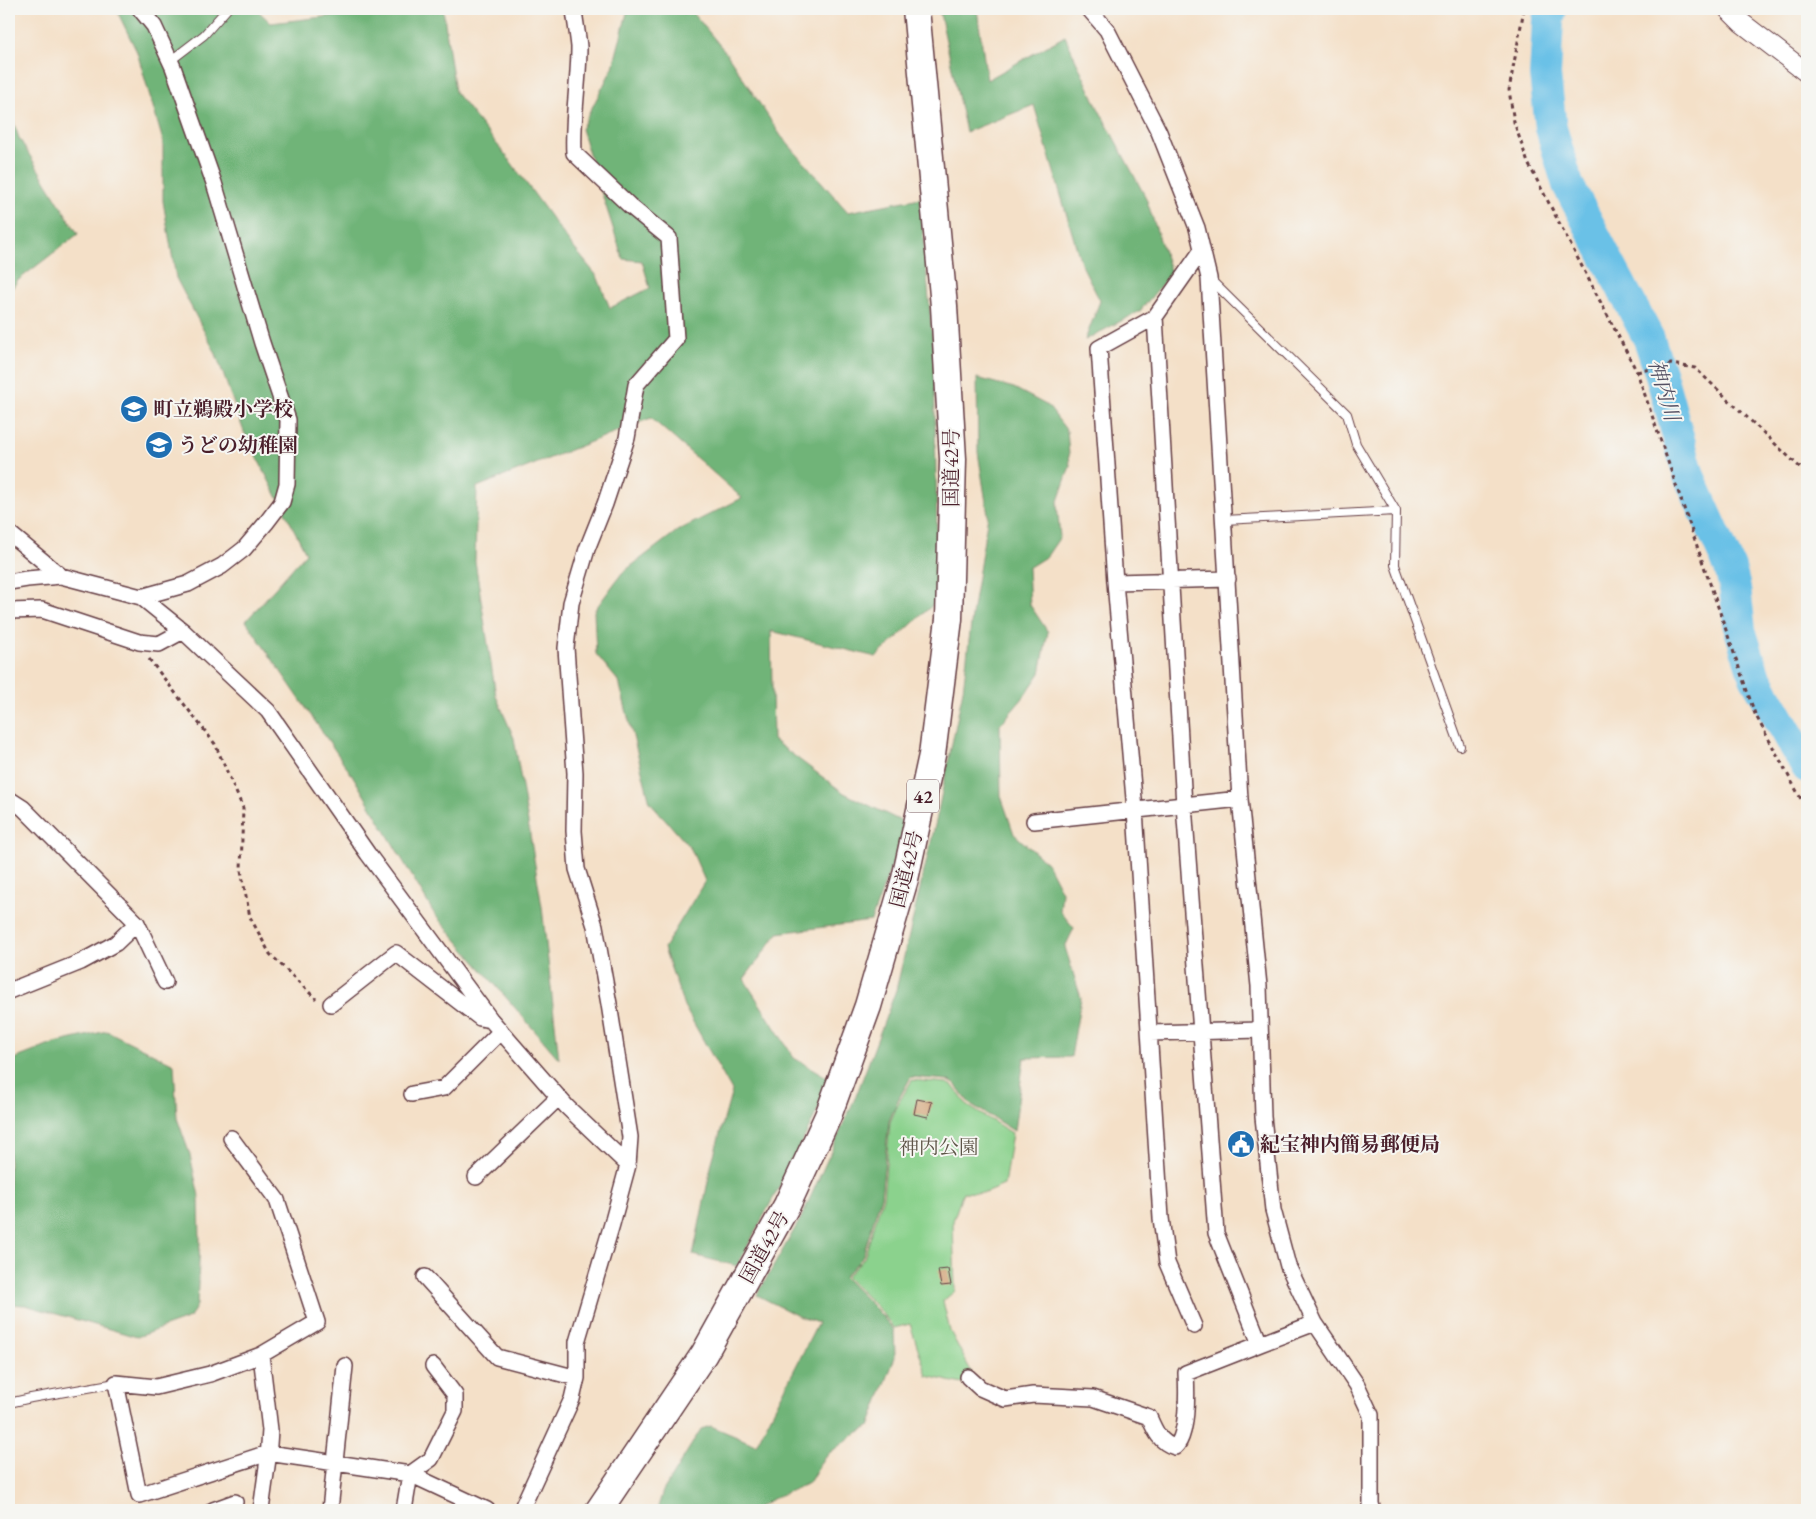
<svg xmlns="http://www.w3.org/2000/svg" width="1816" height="1519" font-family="'EB Garamond','Noto Serif JP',serif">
	<rect width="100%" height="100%" fill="#f6f6f2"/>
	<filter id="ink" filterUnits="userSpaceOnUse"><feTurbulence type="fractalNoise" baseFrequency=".02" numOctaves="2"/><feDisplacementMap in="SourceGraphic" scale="10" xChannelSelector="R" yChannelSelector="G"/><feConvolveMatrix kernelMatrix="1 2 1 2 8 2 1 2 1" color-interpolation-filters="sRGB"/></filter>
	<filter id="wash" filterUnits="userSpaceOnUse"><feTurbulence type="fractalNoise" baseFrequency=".0096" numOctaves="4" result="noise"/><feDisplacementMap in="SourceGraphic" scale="20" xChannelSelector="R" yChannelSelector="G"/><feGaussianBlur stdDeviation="1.12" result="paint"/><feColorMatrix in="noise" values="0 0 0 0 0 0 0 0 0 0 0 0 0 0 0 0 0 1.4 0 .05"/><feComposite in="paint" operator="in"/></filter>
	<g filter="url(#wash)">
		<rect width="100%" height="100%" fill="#f4e0c8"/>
		<path fill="#8bd28d" stroke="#6a785c" d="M912 1080 947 1083 953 1086 968 1106 1012 1133 1004 1185 985 1193 963 1192 953 1221 955 1291 943 1301 950 1331 972 1373 962 1384 927 1376 910 1324 894 1328 878 1308 846 1277 864 1258 883 1197 890 1122 899 1102Z"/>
		<path fill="#70b478" stroke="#5d6a52" d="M116 9H256L271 23 392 9H443L455 92 508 158 569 242 597 276 610 308 650 288 642 261 623 259 581 129 613 67 628 9H690L727 54 781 136 848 212 920 198 934 356 938 600 876 657 771 631 773 740 844 793 907 824 871 921 778 933 744 979 794 1058 832 1080 793 1161 737 1266 693 1255 712 1162 732 1091 684 1006 664 948 705 881 691 849 650 802 619 682 596 654 594 611 622 573 677 531 742 498 651 418 477 487 475 561 496 696 514 738 542 907 559 1059 435 915 354 778 246 621 306 553 244 432 216 354 176 278 163 201V141L137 52Z
			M939 9H977L987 80 1065 36 1097 106 1146 198 1171 273 1140 311 1085 340 1100 301 1081 263 1034 105 966 132Z
			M9 109 19 138 78 234 17 281 9 293Z
			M977 378 1014 388 1048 406 1067 431 1070 466 1057 504 1060 537 1047 556 1028 568 1030 605 1048 632 1040 673 1023 698 1000 725 1001 796 1014 834 1047 863 1062 892 1060 911 1074 928 1065 947 1081 998 1071 1057 1024 1058 1014 1131 969 1103 955 1084 947 1080 911 1077 898 1100 889 1121 881 1197 862 1258 844 1277 876 1309 894 1330 895 1357 869 1427 855 1434 824 1457 809 1483 778 1496 753 1510H657L663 1491 701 1429 711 1426 756 1445 818 1323 798 1316 757 1295 801 1218 856 1096 896 990 936 821 963 690 973 608 988 515 978 452Z
			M107 1031 174 1064 177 1118 190 1155 199 1196 200 1242 197 1305 190 1318 137 1337 25 1305 9 1304V1061L55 1043Z"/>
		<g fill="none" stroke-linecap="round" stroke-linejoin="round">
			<path stroke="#6ac1e7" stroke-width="32" d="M1551 9 1548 20 1545 75 1551 128 1568 185 1649 339 1661 375 1689 476 1730 568 1735 588 1740 630 1755 677 1807 767"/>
		</g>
		<g id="blocks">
			<path fill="#cf9e6f" d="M917 1099 932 1102 928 1117 914 1114Z
				M948 1269 951 1285 941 1286 938 1270Z"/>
		</g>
	</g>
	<g filter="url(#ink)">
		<use href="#blocks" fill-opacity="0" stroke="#643c43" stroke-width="1"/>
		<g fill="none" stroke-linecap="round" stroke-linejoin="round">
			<g stroke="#643c43" stroke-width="10">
				<path id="service" d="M170 61 204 35 227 9
					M1210 279 1347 414 1356 444 1396 511 1395 565 1460 746
					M1224 520 1396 511
					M9 1403 31 1398 116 1383"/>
			</g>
			<g stroke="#643c43" stroke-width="18">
				<path id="minor" d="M140 9 154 26 173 67 214 183 262 343 288 420 287 484 282 502 266 523 244 549 222 566 188 584 141 597
					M1089 9 1107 30 1159 132 1197 228 1209 278 1240 799 1259 986 1263 1117 1273 1210 1288 1266 1315 1323 1357 1385 1371 1415V1504L1373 1510
					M1202 250 1155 317 1184 805 1216 1233 1260 1344 1315 1323
					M1155 317 1099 348 1115 582 1135 810 1161 1218 1167 1263 1194 1326
					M9 533 61 576
					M9 582 27 579 61 576 141 597 183 631 268 711 368 854 491 1020 567 1107 628 1165
					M1115 582 1228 579
					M9 611 42 610 139 642 159 644 183 631
					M9 799 23 808 137 923 165 982
					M1034 821 1240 799
					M9 991 81 962 116 943 137 923
					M331 1004 396 953 480 1018 490 1020
					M1150 1033 1260 1030
					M412 1094 444 1088 501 1031
					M231 1138 277 1200 317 1322 261 1355 210 1374 156 1387 116 1383 139 1495 268 1453 410 1474 487 1510
					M476 1177 559 1097
					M425 1277 497 1357 577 1378
					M261 1355 270 1430 268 1459 261 1510
					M968 1377 980 1388 1005 1399 1033 1395 1093 1398 1149 1417C1155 1431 1160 1443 1175 1447 1188 1436 1187 1391 1186 1373L1260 1344
					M213 1510 235 1502
					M330 1510 345 1366
					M404 1510 410 1474 431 1459 455 1411V1395L433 1366
					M521 1510 572 1399 577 1378V1342L612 1224 628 1165 630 1137 609 1004 595 926 577 869 574 831 575 773 566 648 571 603 587 549 605 504 627 438 636 385 676 339 669 238 630 206 574 153C572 117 579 83 579 47 578 35 575 21 574 9"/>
			</g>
			<g stroke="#643c43" stroke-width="21">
				<path id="tertiary" d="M1728 9 1742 23 1807 73"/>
			</g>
			<g stroke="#643c43" stroke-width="29">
				<path id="trunk" d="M599 1510 704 1354 787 1205 828 1116 868 1006 905 879 932 755 949 619 953 459 944 306 916 9"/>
			</g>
			<path stroke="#643c43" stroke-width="3" stroke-dasharray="4 4" stroke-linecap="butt" d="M1524 9 1509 90 1514 122 1528 163 1637 372 1755 714 1807 810
				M1637 372 1671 364 1695 368 1807 474
				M149 659 215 744 243 808 241 870 250 917 270 954 316 999"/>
			<use href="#service" stroke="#fff" stroke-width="8"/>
			<use href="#minor" stroke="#fff" stroke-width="15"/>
			<use href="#tertiary" stroke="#fff" stroke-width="19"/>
			<use href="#trunk" stroke="#fff" stroke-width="26"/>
		</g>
	</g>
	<defs>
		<g id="school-disc" transform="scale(1.4375)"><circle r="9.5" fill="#1f6fb2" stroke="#f6f6f2"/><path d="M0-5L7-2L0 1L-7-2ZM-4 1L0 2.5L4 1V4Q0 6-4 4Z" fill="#fff"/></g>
		<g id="civic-disc" transform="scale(1.4375)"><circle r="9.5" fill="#1f6fb2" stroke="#f6f6f2"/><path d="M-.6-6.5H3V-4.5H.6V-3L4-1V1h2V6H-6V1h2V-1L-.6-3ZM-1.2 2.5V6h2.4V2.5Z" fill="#fff"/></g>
	</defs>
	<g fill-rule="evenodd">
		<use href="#school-disc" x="134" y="409"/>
		<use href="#school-disc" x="159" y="445"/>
		<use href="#civic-disc" x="1241" y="1144"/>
	</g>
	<g text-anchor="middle" stroke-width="4" stroke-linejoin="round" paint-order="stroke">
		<rect fill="#f6f6f2" stroke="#7e6067" stroke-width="1" x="907" y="779.5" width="32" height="33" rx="4"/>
		<g font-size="19" font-weight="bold" fill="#4a1f2b">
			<text x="923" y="803">42</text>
		</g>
		<g font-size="20" font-weight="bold" fill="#4a1f2b" stroke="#f6f6f2" text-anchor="start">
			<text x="153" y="416">町立鵜殿小学校</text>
			<text x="178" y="452">うどの幼稚園</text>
			<text x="1260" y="1151">紀宝神内簡易郵便局</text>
		</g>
		<g font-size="20" fill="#4a1f2b" stroke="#f6f6f2">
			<text transform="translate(951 468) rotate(-90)" y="7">国道42号</text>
			<text transform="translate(906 869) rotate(-76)" y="7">国道42号</text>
			<text transform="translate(764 1247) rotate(-61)" y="7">国道42号</text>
		</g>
		<g font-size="20" fill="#5e5548" stroke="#f6f6f2">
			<text x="939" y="1154">神内公園</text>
		</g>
		<g font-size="21" font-style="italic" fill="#545063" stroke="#f6f6f2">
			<text transform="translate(1664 390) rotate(74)" y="7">神内川</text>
		</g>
	</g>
	<rect width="1816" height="1519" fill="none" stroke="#f6f6f2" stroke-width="30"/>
</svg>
